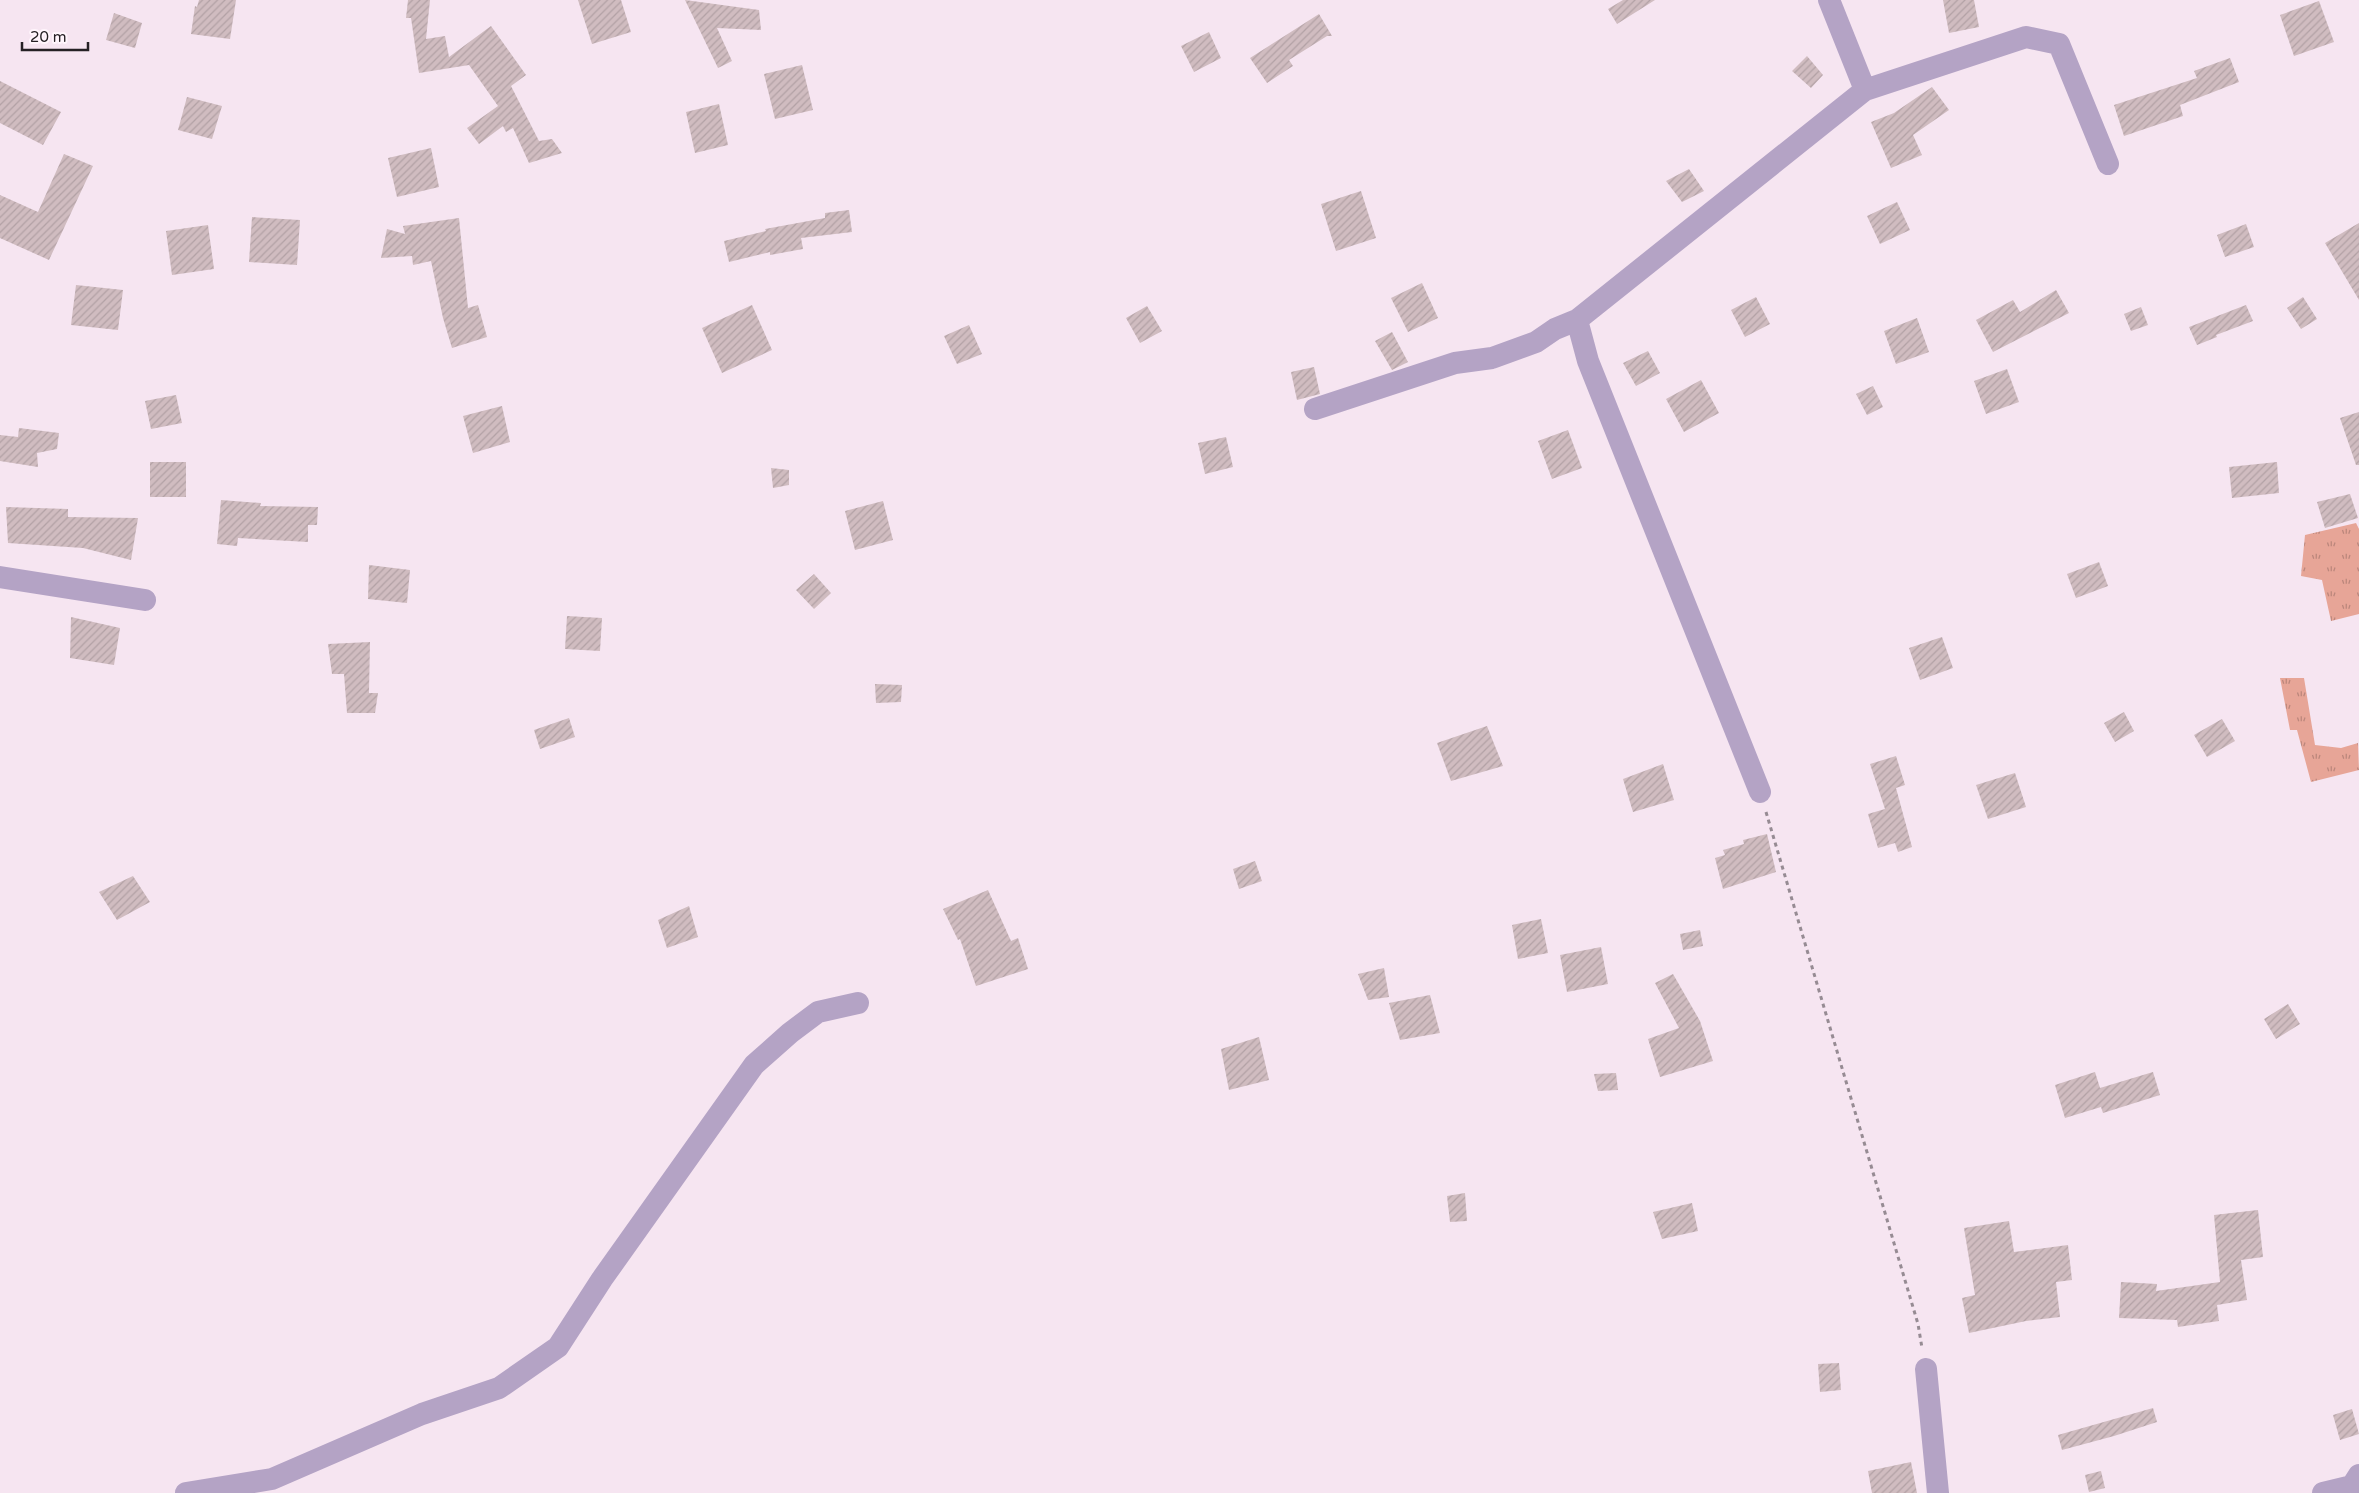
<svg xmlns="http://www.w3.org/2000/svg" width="2359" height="1493" font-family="'Varela Round',sans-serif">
	<defs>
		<pattern id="grass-tufts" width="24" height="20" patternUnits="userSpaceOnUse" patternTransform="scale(1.25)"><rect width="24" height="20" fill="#e7a597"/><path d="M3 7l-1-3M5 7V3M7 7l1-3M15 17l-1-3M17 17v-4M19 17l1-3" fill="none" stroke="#bb867b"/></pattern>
		<pattern id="building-hatch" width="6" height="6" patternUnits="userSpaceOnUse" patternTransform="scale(1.25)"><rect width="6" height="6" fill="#d0bcc0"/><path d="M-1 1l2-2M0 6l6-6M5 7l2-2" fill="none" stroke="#b2a1a5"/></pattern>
	</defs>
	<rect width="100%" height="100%" fill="#f6e5f1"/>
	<path fill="url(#grass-tufts)" d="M2356 523 2359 529V614L2331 621 2322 580 2301 576 2305 535Z
		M2280 678H2304L2315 745 2341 748 2358 743 2359 770 2311 782 2297 730H2290Z"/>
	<path fill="url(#building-hatch)" d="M199 0H236L230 39 191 34 195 6 197 7Z
		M408 0H430L426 39 445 36 449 57 491 26 526 75 511 86 539 141 552 139 562 153 529 163 513 128 506 132 503 126 479 144 467 128 498 106 469 65 419 73 411 18H406Z
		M578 0H621L631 32 592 44Z
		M685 0 759 10 761 30 717 28 732 61 718 68Z
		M1623 0H1655L1617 24 1608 9Z
		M1943 0H1974L1979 27 1949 33Z
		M2319 1 2334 42 2294 56 2280 15Z
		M114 13 142 23 135 48 106 40Z
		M1319 14 1332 36H1327L1289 60 1293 66 1267 83 1250 58Z
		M1209 32 1221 58 1194 72 1181 46Z
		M1807 56 1823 75 1811 88 1792 71Z
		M2230 58 2239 82 2180 105 2183 116 2124 136 2114 105 2197 78 2194 71Z
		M802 65 813 110 775 119 764 74Z
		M0 81 61 112 43 145 0 123Z
		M1932 87 1949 110 1913 135 1922 155 1891 168 1871 122 1894 113Z
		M187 97 222 106 212 139 178 130Z
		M719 104 728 145 695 153 686 112Z
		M431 148 439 187 397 197 388 158Z
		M64 154 93 166 49 260 0 238V195L38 212Z
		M1689 169 1704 191 1682 202 1666 181Z
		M1361 191 1376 238 1336 251 1321 204Z
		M1897 202 1910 230 1880 244 1867 216Z
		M849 210 852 232 801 238 803 249 770 255V252L729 262 724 241 766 231 765 229 825 218V213Z
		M252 217 300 220 297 265 249 262Z
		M459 218 468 308 478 305 487 337 452 348 443 318 431 261 413 265 412 256 381 258 387 229 405 234 403 226Z
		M2359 223V300L2325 243Z
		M2246 224 2254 247 2225 257 2217 235Z
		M208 225 214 269 172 275 166 231Z
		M1422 283 1438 318 1408 332 1391 298Z
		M76 285 123 290 118 330 71 325Z
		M2056 290 2069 313 1993 352 1976 320 2013 300 2020 312Z
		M1756 297 1770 324 1745 337 1731 310Z
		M2303 297 2317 319 2301 329 2287 308Z
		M752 305 772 350 722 373 702 328Z
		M2246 305 2253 321 2216 335 2217 337 2197 345 2189 327Z
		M1147 306 1162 331 1140 343 1126 318Z
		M2141 307 2148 325 2131 331 2124 314Z
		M1917 318 1929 352 1896 364 1884 331Z
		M969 325 982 354 957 364 944 336Z
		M1392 332 1408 362 1392 370 1375 341Z
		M1648 351 1660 373 1636 386 1623 363Z
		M1314 367 1320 394 1297 400 1291 372Z
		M2007 369 2019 402 1986 414 1974 381Z
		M1701 380 1719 413 1684 432 1666 399Z
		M1873 386 1883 407 1867 415 1856 394Z
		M176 395 182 423 151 429 145 401Z
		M502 406 510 442 473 453 463 416Z
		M2359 412V465H2356L2340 418Z
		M19 428 59 433 57 449 37 453 38 467 0 461V435L18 437Z
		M1568 430 1582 468 1552 479 1538 441Z
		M1226 437 1233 467 1205 474 1198 443Z
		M150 462H186V497H150Z
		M2277 462 2279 493 2232 498 2229 467Z
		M771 468 789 470V485L773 488Z
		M2350 494 2358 518 2325 528 2317 502Z
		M221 500 261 503 260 506 318 507 317 525H308V542L238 538 237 546 217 544Z
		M883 501 893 540 855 550 845 511Z
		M6 507 68 509V517L138 518 131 560 83 548 8 543Z
		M2099 562 2108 586 2076 598 2067 574Z
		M369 565 410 570 407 603 368 599Z
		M814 574 831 593 814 609 796 590Z
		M567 616 602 618 600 651 565 649Z
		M71 617 120 628 114 665 70 658Z
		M1942 637 1953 668 1920 680 1909 648Z
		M370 642 369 693H378L375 713H347L344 674H332L328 644Z
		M875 684 902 685 901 702 876 703Z
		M2124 712 2134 731 2115 742 2104 723Z
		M569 718 575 737 540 749 534 730Z
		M2222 719 2235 741 2207 757 2194 735Z
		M1487 726 1503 766 1451 781 1437 743Z
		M1896 756 1905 785 1896 788 1912 847 1898 852 1895 843 1878 848 1868 814 1885 809 1870 764Z
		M1663 764 1674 800 1633 812 1623 779Z
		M2015 773 2026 807 1988 819 1976 785Z
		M1767 834 1776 872 1723 889 1715 858 1725 855 1723 850 1744 844 1743 840Z
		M1255 861 1262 881 1239 889 1233 869Z
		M133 876 150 902 117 920 99 892Z
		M988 890 1011 941 1018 938 1028 969 976 986 960 939 958 940 943 909Z
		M689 906 698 937 667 948 658 920Z
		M1541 919 1548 953 1518 959 1512 925Z
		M1700 930 1703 946 1683 950 1680 934Z
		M1601 947 1608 984 1567 992 1560 955Z
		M1384 968 1389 997 1368 1000 1358 974Z
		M1673 974 1700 1021 1713 1061 1660 1077 1648 1039 1679 1028 1655 983Z
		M1430 995 1440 1033 1400 1040 1389 1003Z
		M2288 1004 2300 1024 2276 1039 2264 1019Z
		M1259 1037 1269 1080 1229 1090 1221 1049Z
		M2095 1072 2100 1088 2153 1072 2160 1095 2103 1113 2101 1107 2065 1118 2055 1085Z
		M1616 1073 1618 1090 1598 1091 1594 1074Z
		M1465 1193 1467 1221 1450 1222 1447 1196Z
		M1692 1203 1698 1231 1662 1239 1653 1212Z
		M2258 1210 2263 1257 2241 1260 2247 1300 2217 1305 2219 1321 2178 1327 2177 1320 2119 1318 2121 1282 2157 1284 2156 1291 2220 1282 2214 1215Z
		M2009 1221 2014 1252 2068 1245 2072 1280 2056 1282 2060 1317 2026 1321 1969 1333 1962 1298 1975 1295 1964 1228Z
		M1839 1363 1841 1390 1820 1392 1818 1364Z
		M2153 1408 2157 1422 2114 1436 2062 1450 2058 1435Z
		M2352 1409 2359 1434 2340 1440 2333 1415Z
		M1911 1462 1917 1493H1872L1868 1471Z
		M2101 1471 2105 1488 2089 1492 2085 1475Z"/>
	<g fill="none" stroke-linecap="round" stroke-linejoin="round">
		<path stroke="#968b93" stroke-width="3" stroke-dasharray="4 4" stroke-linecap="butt" d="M1766 812 1918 1324 1922 1348"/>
		<path stroke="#b4a3c5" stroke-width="22" d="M1829 0 1865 90
			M1577 320 1588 361 1760 792
			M1315 409 1455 363 1492 358 1536 342 1555 329 1577 320 1865 90 2026 37 2059 44 2108 164
			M0 577 145 600
			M1926 1369 1938 1493
			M186 1493 272 1479 422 1414 499 1388 558 1347 602 1279 754 1065 790 1033 818 1012 858 1003
			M2323 1493 2352 1486 2359 1475"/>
	</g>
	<path d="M22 42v8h66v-8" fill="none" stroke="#252024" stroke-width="2.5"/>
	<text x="30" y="42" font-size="15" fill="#252024" stroke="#fff5fc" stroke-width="4" paint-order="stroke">20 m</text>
</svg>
